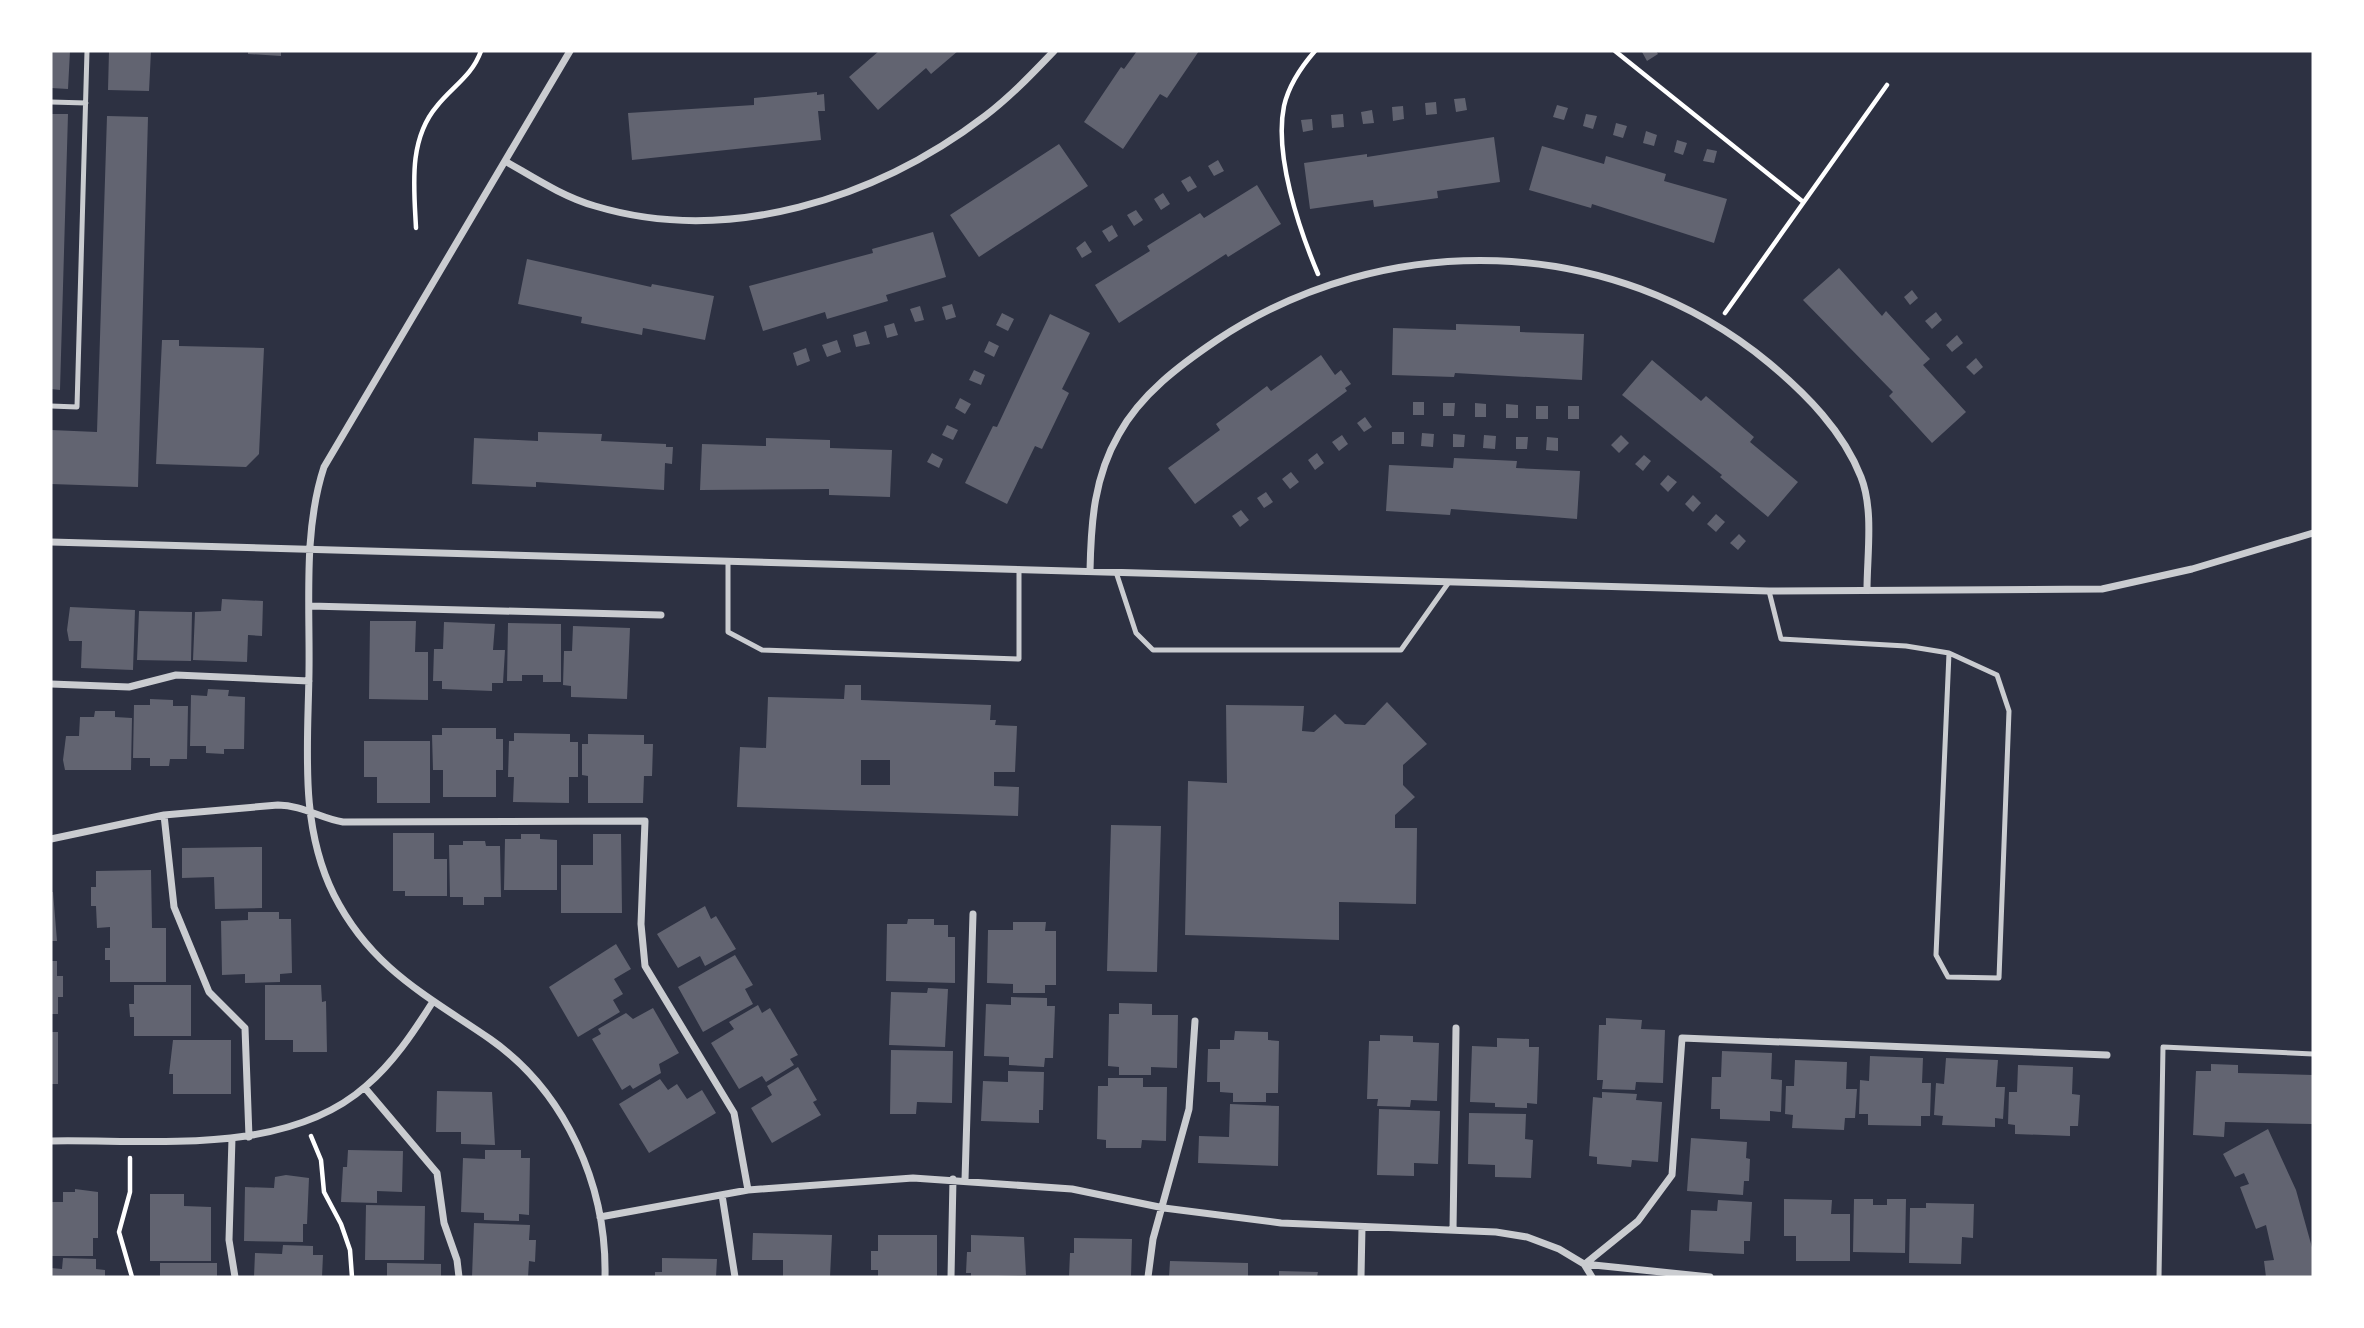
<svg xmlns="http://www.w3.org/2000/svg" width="2364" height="1328" font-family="Barlow,sans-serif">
	<rect width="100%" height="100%" fill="#2d3142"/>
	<path fill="#626471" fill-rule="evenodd" d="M51 51H70L68 89 51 88Z
		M109 51H151L149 91 108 90Z
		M248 51H281V56L248 54Z
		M879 51H958L931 74 926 68 878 110 849 77Z
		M1137 51H1199L1167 98 1160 94 1123 149 1084 122 1121 67 1124 69Z
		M1656 51 1658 54 1647 61 1642 52Z
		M817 92V95L824 94 825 111H818L821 140 632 160 628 113 754 105V98Z
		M1465 98 1467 110 1456 112 1454 99Z
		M1436 102 1437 114 1426 115 1425 103Z
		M1557 105 1568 108 1564 120 1553 117Z
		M1403 106 1404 119 1393 121 1392 107Z
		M1372 110 1374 123 1363 124 1361 112Z
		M51 114H68L60 390 51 389Z
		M1343 114 1344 127 1332 128 1331 115Z
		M1586 114 1597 116 1593 129 1583 126Z
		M107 116 148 117 138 487 51 484V430L97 432Z
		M1312 119 1313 130 1303 132 1301 120Z
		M1616 123 1627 126 1623 138 1613 135Z
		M1646 131 1657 135 1654 146 1643 143Z
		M1494 137 1500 182 1437 191 1438 198 1374 207 1373 200 1310 209 1304 163 1367 154V157Z
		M1677 140 1687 143 1683 155 1674 152Z
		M1059 144 1088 186 979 257 950 215Z
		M1542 146 1604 164 1606 156 1666 174 1664 181 1727 199 1714 243 1592 204 1591 208 1529 190Z
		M1707 149 1717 151 1714 163 1703 161Z
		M1218 160 1224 171 1214 176 1208 166Z
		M1190 176 1197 187 1188 192 1181 181Z
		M1257 185 1281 224 1228 257 1226 254 1119 323 1095 285 1150 251 1147 246 1200 213 1204 218Z
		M1163 193 1170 204 1161 210 1154 199Z
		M1136 210 1143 220 1134 226 1127 215Z
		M1112 225 1118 236 1109 242 1102 231Z
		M933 232 946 277 886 295 888 301 827 319 825 312 763 331 749 286 873 253 872 249Z
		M1085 241 1092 252 1082 258 1076 248Z
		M527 259 651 287 652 284 714 296 705 340 643 328 642 335 581 323 582 317 518 304Z
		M1839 268 1882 316 1886 311 1930 359 1923 365 1966 412 1932 443 1889 396 1893 392 1803 300Z
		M1912 290 1918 298 1910 305 1904 297Z
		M952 304 956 317 946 320 942 307Z
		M920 306 924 320 915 322 910 309Z
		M1936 312 1942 320 1932 329 1925 321Z
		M1002 313 1014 319 1008 331 996 325Z
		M1050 314 1090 333 1062 389 1069 393 1042 449 1035 446 1007 504 965 483 993 426 997 427Z
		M894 323 898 335 887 338 884 326Z
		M1456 324 1520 326V332L1584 334 1582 380 1455 373 1454 377 1392 375 1393 328 1456 330Z
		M866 331 870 344 856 347 853 335Z
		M1957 335 1963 343 1952 352 1946 345Z
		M162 340H179V346L264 348 259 454 246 467 156 464Z
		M837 340 841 352 827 357 822 345Z
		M989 341 999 346 994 357 984 352Z
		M806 348 810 361 797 366 793 353Z
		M1321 355 1335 375 1341 370 1351 384 1345 388 1347 391 1195 504 1168 468 1220 430 1216 424 1267 386 1271 391Z
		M1976 358 1983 367 1974 375 1966 367Z
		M1652 360 1701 401 1706 396 1754 437 1750 442 1798 482 1768 517 1720 477 1722 475 1622 395Z
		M974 370 985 375 981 385 969 380Z
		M960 398 971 404 965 414 955 408Z
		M1413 402H1424V415H1413Z
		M1443 403H1455L1454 416H1443Z
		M1475 403 1486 404V417H1475Z
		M1506 404 1518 405V418H1506Z
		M1536 406H1548V419H1536Z
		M1568 406H1579V419H1568Z
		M1365 417 1372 427 1364 432 1357 423Z
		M947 425 958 430 953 440 942 435Z
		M538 432 602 434 601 441 666 444V447H673L672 464 665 463 664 490 536 482V487L472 484 474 438 538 441Z
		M1392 432H1404V444H1392Z
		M1422 433 1434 434 1433 447 1421 446Z
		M1453 434 1465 435 1464 447H1453Z
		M1342 435 1348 444 1339 451 1332 442Z
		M1484 435 1496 436 1495 449 1483 448Z
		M1621 435 1629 443 1619 453 1611 445Z
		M1516 437H1528L1527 449H1516Z
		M1547 437 1558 438V451L1546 450Z
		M766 438 830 440V448L892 450 890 497 829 495V489L700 490 702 444 766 446Z
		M932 453 943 459 939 468 927 462Z
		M1317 453 1324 463 1315 470 1308 460Z
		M1644 455 1651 461 1643 471 1635 464Z
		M1454 458 1517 461 1516 468 1580 471 1577 519 1451 509 1450 515 1386 511 1389 465 1453 468Z
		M1291 472 1299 482 1290 489 1282 479Z
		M1668 475 1677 482 1668 492 1660 484Z
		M1266 492 1273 502 1264 508 1257 498Z
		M1693 495 1701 503 1693 512 1685 504Z
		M1241 510 1249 520 1240 527 1232 516Z
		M1716 514 1725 522 1716 532 1707 524Z
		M1739 534 1746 541 1738 550 1730 543Z
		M222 599 263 601 262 636 248 635 247 662 193 660 195 612 221 611Z
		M70 607 135 610 133 670 81 668 82 641H69L67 630Z
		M139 611 192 612 191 661 137 660Z
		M370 621H416L415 652H428V700L369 699Z
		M444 622 495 624 493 650H505L503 683H492V691L442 689V681H433L434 649H443Z
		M508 623 561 624V682H543V675H522V681H507Z
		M573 626 630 628 627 699 571 697V686L563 685 564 651H572Z
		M845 685H861V700L991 705 990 720H996L995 725 1017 726 1015 772H994V786L1019 787 1018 816 737 807 740 747 766 748 768 697 844 699ZM861 760H890V785H861Z
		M208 689 229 690 228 696 245 697 244 749H224V754L206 753V746H190L191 695 207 696Z
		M150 699 173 700V706H188L187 759H170L169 766H150V758H133L134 705H150Z
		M1387 702 1427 744 1403 765V785L1415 797 1395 815V828H1417L1416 904 1339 902V940L1185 935 1188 781 1227 783 1226 705 1304 706 1302 731 1314 732 1335 714 1345 724 1365 725Z
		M95 711H115V717L132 718 131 770H65L63 760 66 736H79L80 717H94Z
		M442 728H496V739H503V770H496V797H443V770H433L432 735H442Z
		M514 733 570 734V742H578V777H569V803L513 802 514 777H508L509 741H514Z
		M588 734 644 735V744H653L652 776H644L643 803H588V776L582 775V744H588Z
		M364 741H430V803H377V777H364Z
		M1111 825 1161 826 1157 972 1107 971Z
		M393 833H434V859H447V896H405V891H393Z
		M521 834H540V839L557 840V890H504L505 839H521Z
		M593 834H621L622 913H561V865H593Z
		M463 841H485L486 846H500L501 897H484V905H463V897H450L449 845H463Z
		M262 847V908L215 909 214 877 182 878V848Z
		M151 870 152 928H166V982H110V960H105V948H110V927L97 928 96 906H91V887H96V871Z
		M51 892H53L57 941H51Z
		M705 906 711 919 716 916 736 949 705 966 700 956 678 968 657 934Z
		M248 912H279V919H291L292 973 280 974V982L245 983V974L222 975 221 921 248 920Z
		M908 919H934V925H948V937H955V983L886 981 887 924H907Z
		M1013 922H1046L1045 931H1056V985H1045V993H1013V984L987 983 988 930H1013Z
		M616 944 631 969 614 979 623 994 613 1000 620 1012 578 1037 549 987Z
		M735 955 753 985 745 989 753 1004 703 1032 678 987Z
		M51 961H57V976H63V997H58V1014H51Z
		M134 985H191V1036H134V1017H130L129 1004H134Z
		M265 985H321L322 1002 326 1001 327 1052H293V1040H265Z
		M928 988 948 989 945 1047 889 1045 891 992 927 993Z
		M1011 997 1047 998V1006H1055L1053 1058H1045L1044 1067 1009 1065V1057L984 1056 986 1004 1011 1005Z
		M1119 1003 1152 1004V1015H1178L1177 1068 1151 1067V1075H1119V1067L1108 1066 1109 1014H1119Z
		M758 1005 762 1013 770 1008 798 1055 790 1059 794 1065 766 1082 762 1076 739 1089 711 1043 734 1029 729 1022Z
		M653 1008 679 1053 659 1064 661 1073 633 1089 630 1085 622 1090 592 1039 601 1034 598 1029 626 1013 633 1019Z
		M1606 1018 1642 1020 1641 1029 1665 1030 1663 1083 1636 1082 1635 1090 1602 1089 1603 1080H1597L1599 1025H1606Z
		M1235 1031 1268 1032V1040L1279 1041 1278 1093H1266V1102H1233V1093L1220 1092V1082H1207L1208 1049H1220V1040H1234Z
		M51 1032H58V1084H51Z
		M1380 1035 1413 1036V1042L1439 1043 1437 1101 1411 1100 1410 1107 1377 1106 1378 1099H1367L1369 1041H1380Z
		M1497 1038 1529 1039V1047H1539L1537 1104 1527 1103V1108L1495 1107V1103L1470 1102 1472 1046 1497 1047Z
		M173 1040H231V1094H173V1074H169Z
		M891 1050 953 1051 952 1103 917 1102 916 1114H890Z
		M1722 1051 1772 1053 1771 1079 1782 1080 1781 1112 1770 1111V1121L1720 1119V1109H1711L1712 1077H1721Z
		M1870 1056 1923 1058 1922 1083H1931L1930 1116H1921V1126L1868 1125V1114H1859L1860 1080 1869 1081Z
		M1946 1058 1998 1060 1996 1087H2005L2003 1119 1995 1118V1127L1942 1125 1943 1116 1934 1115 1936 1083 1944 1084Z
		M1795 1060 1847 1062 1846 1089H1857L1855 1118H1845L1844 1130 1792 1128 1793 1115 1785 1114 1786 1086H1794Z
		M2211 1064 2238 1065V1073L2313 1075V1124L2225 1122 2224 1137 2193 1135 2196 1071H2211Z
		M2018 1065 2073 1067 2072 1094 2080 1095 2078 1126H2070V1136L2015 1134V1125L2008 1124 2009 1092H2017Z
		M798 1067 817 1100 813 1102 821 1115 772 1143 751 1108 772 1095 767 1086Z
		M1008 1071 1044 1072 1043 1110H1039V1123L981 1121 983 1081 1008 1082Z
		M1108 1078H1143V1087H1167L1166 1141 1142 1140 1141 1148H1106V1140L1097 1139 1098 1086H1108Z
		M660 1079 668 1090 677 1084 687 1099 702 1090 716 1113 649 1153 619 1104Z
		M437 1091 492 1092 495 1145 461 1144V1132H436Z
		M1602 1092 1637 1094 1636 1100 1662 1102 1658 1162 1632 1160 1631 1167 1597 1164V1157L1589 1156 1593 1097 1602 1098Z
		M1230 1104 1279 1106 1278 1166 1198 1163 1199 1136 1229 1137Z
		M1379 1109 1440 1111 1438 1164 1414 1163V1176L1377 1175Z
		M1469 1113 1526 1114 1525 1139 1533 1140 1531 1178 1495 1177V1165L1468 1164Z
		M2268 1129 2296 1190 2313 1251V1277H2266L2264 1261 2274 1260 2266 1225 2256 1229 2240 1187 2249 1184 2244 1173 2235 1177 2223 1154Z
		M1691 1138 1747 1142 1746 1158 1750 1159 1749 1181H1744L1743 1195 1687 1191Z
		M348 1150 403 1151 402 1192 377 1191V1203L341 1202 343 1167H347Z
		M485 1150H521V1158H530L529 1215 519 1214V1221L484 1220V1213L461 1212 463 1158 485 1159Z
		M286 1175 309 1178 307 1224H303V1242L244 1241 245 1187 274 1188 275 1177Z
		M75 1189 98 1192V1238H93V1256H51V1202H63V1192H75Z
		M150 1194H184V1206L211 1207V1261H150Z
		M1784 1199 1832 1200 1831 1214H1850V1261H1796V1236H1784Z
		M1854 1199H1873V1205H1887V1199H1906L1905 1253 1853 1252Z
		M1718 1200 1752 1202 1750 1241H1744V1254L1689 1251 1691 1210 1717 1211Z
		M1926 1203 1974 1204 1973 1238 1962 1237 1961 1264 1909 1263 1910 1208H1926Z
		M366 1205 425 1206 424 1260H365Z
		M474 1223 530 1225 529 1240H536L535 1262 529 1261 528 1277H472Z
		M753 1233 832 1235 830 1277H783V1260H752Z
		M878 1235H937V1277H878V1270H871V1251H878Z
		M971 1235 1024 1237 1026 1275 971 1277V1273H966L967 1252H971Z
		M1074 1238 1132 1239 1131 1277H1069L1070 1253H1074Z
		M283 1245 313 1246V1255H323L322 1277H254L255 1253 282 1254Z
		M63 1258 96 1259V1269L105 1270V1277H51V1268L62 1269Z
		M662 1258 717 1259 716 1277H655V1272H662Z
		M1170 1261 1248 1263V1277H1169Z
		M160 1263H217V1277H160Z
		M387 1263 441 1264V1277H387Z
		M1279 1271 1318 1272 1317 1277H1279Z"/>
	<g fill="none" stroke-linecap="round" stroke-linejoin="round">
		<path stroke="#fff" stroke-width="4.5" d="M1315 51C1301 67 1289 84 1284 106 1274 155 1299 229 1318 274
			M1615 51 1802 201
			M416 228C414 187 408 140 437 106 453 86 472 76 481 51
			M1725 313 1887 85
			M311 1136 321 1160 324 1192 341 1224 350 1250 352 1277
			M130 1158V1192L119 1232 132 1277"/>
		<path stroke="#caccd0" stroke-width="5" d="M51 102 86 103
			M51 406 77 407 87 51
			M728 561V632L762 650 1019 659V569
			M1116 572 1136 633 1153 650H1401L1449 582
			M1769 591 1781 639 1906 646 1949 653 1936 955 1948 977 1999 978 2009 711 1997 675 1949 653
			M2159 1277 2163 1047 2313 1054"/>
		<path stroke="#caccd0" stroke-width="7" d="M570 51 324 467C303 531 310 604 309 672 308 747 299 825 334 895 371 968 426 995 490 1039 566 1092 607 1186 605 1277
			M505 161C533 177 563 197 595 206 728 246 876 199 985 116 1010 97 1032 74 1054 51
			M51 542 1769 591 2102 589 2192 569 2313 533
			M1090 571C1091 522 1094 477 1119 434 1141 394 1180 365 1217 340 1385 228 1612 233 1769 363 1806 394 1843 431 1861 477 1874 510 1867 555 1867 590
			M310 606 661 615
			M51 684 129 687 176 675 309 681
			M164 815 174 907 209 992 245 1028 249 1137
			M51 839 164 815 278 805C302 805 320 818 343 822L645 821 641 924 645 966 734 1113 748 1190
			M365 1088 437 1173 444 1223 457 1260 459 1277
			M232 1138 229 1240 235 1277
			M51 1141C151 1139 286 1157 366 1086 393 1063 413 1033 432 1003
			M965 1180 973 914
			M722 1195 735 1277
			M600 1217 748 1190 913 1178 1072 1189 1164 1208 1281 1223 1496 1232 1527 1237 1559 1249 1584 1264 1710 1277
			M1453 1230 1456 1028
			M1584 1264 1592 1277
			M1585 1264 1638 1221 1672 1175 1682 1038 2107 1055
			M951 1277 953 1179
			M1148 1277 1153 1239 1189 1109 1195 1021
			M1361 1277 1362 1227"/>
	</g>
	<rect width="2364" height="1328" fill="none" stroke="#ffffff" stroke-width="105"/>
</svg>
